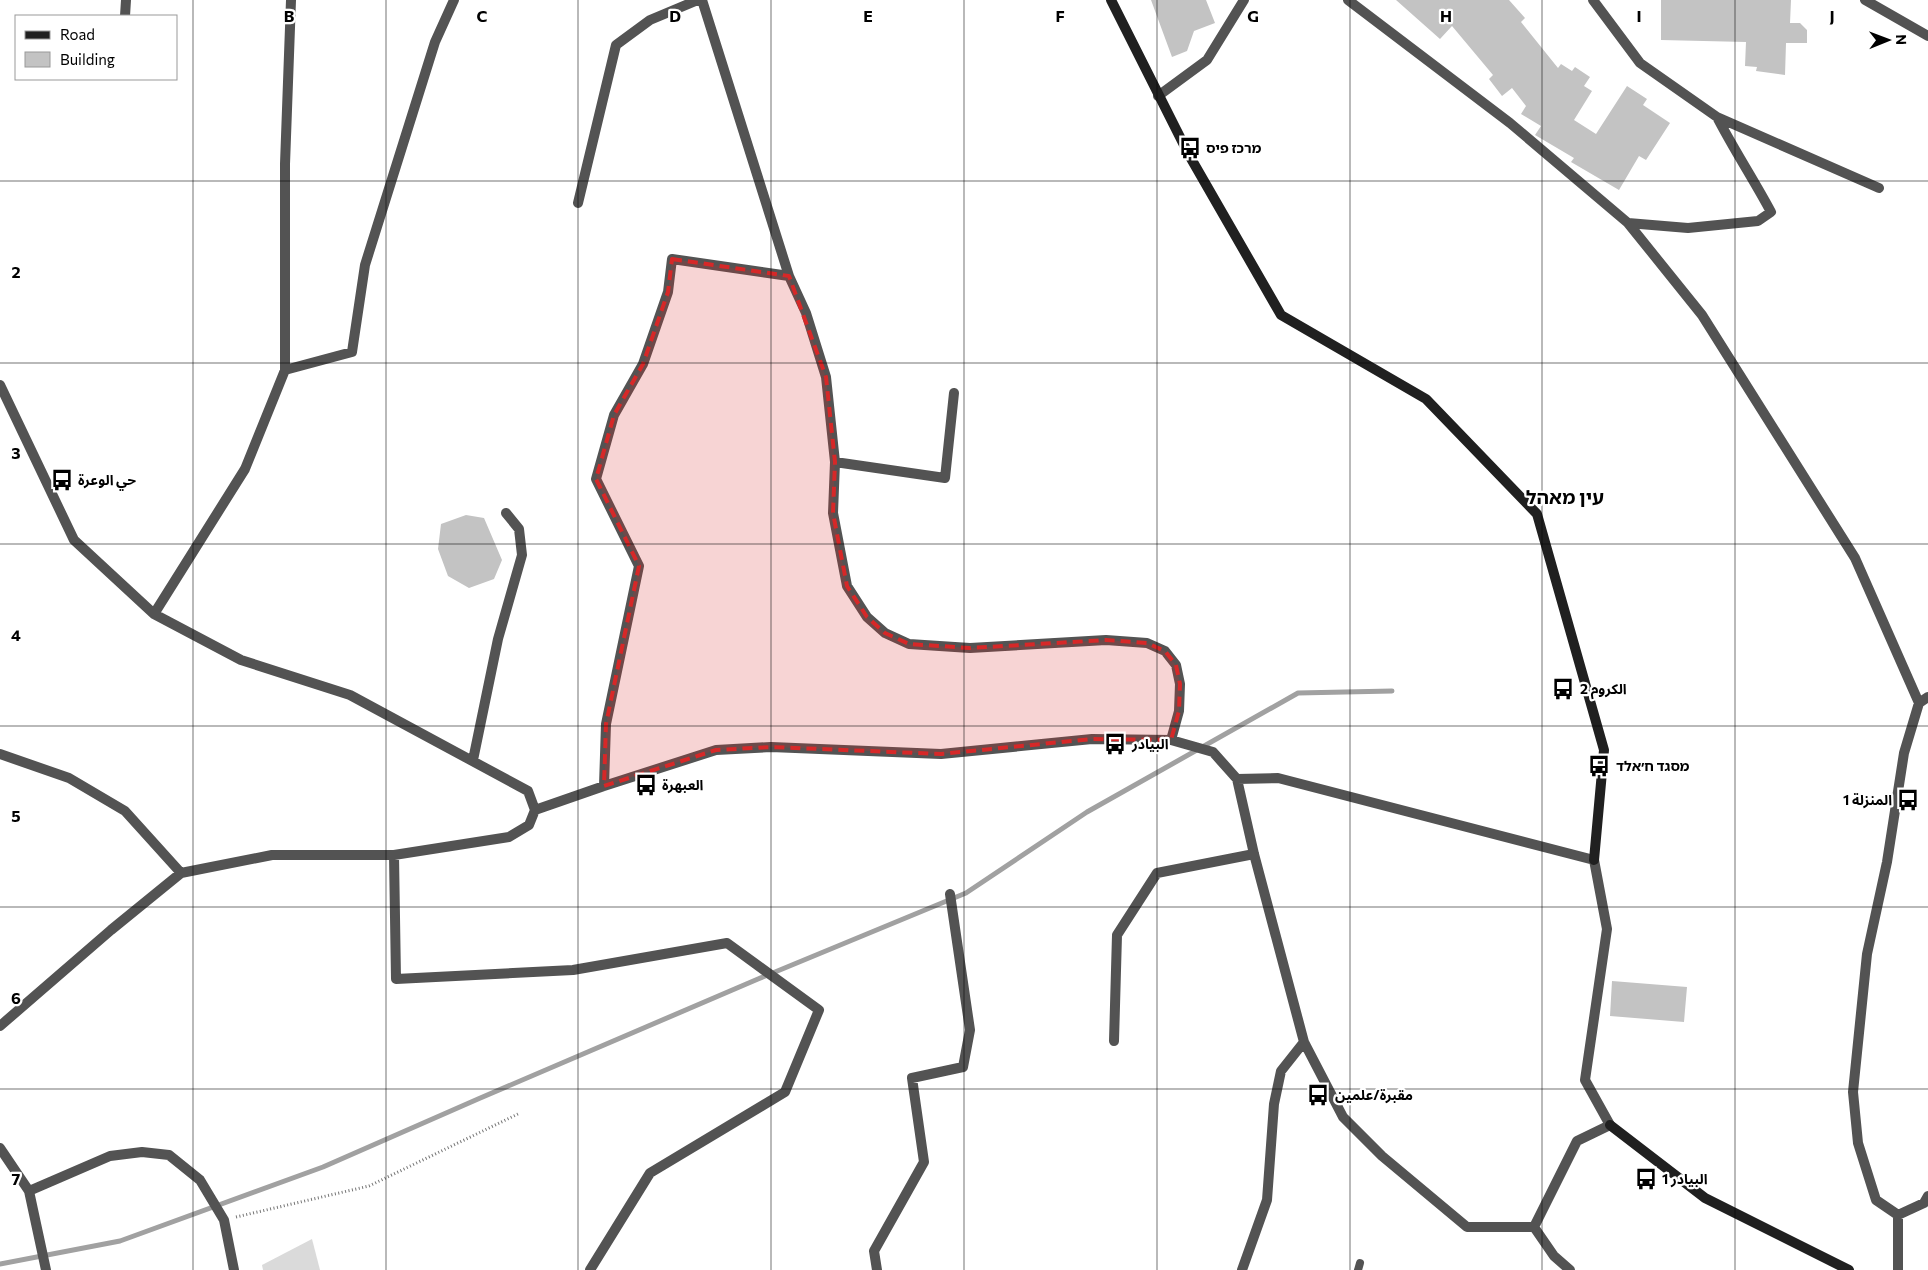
<svg xmlns="http://www.w3.org/2000/svg" width="1928" height="1270" font-family="Commissioner,'Noto Sans Arabic','Noto Sans Hebrew',sans-serif">
	<rect width="100%" height="100%" fill="#fff"/>
	<path fill="#dadada" d="M312 1239 320 1270H263L262 1265Z"/>
	<g fill="none" stroke-linecap="round" stroke-linejoin="round">
		<path stroke="#a1a1a1" stroke-width="5" d="M0 1264 120 1241 323 1167 478 1099 758 979 966 893 1087 812 1298 693 1392 691"/>
	</g>
	<path fill="#c3c3c3" d="M1151 0H1206L1215 23 1194 31 1187 51 1172 57Z
		M1396 0H1509L1525 18 1521 22 1558 68 1561 64 1572 71 1575 67 1590 77 1584 86 1592 91 1574 120 1596 134 1627 86 1647 99 1643 105 1670 123 1646 160 1639 156 1619 190 1571 162 1574 158 1535 135 1541 126 1521 114 1526 106 1512 88 1502 96 1489 79 1493 75 1452 26 1440 39Z
		M1661 0H1791L1790 23H1800L1807 30V43H1786L1785 75 1756 71 1757 67 1745 66 1746 42 1661 40Z
		M466 515 484 518 502 560 494 579 469 588 448 576 438 549 441 524Z
		M1612 981 1687 987 1684 1022 1610 1016Z"/>
	<g fill="none" stroke-linecap="round" stroke-linejoin="round">
		<path stroke="#757575" stroke-width="3" stroke-dasharray="1 2.5" stroke-linecap="butt" d="M236 1217 369 1186 520 1113"/>
		<path stroke="#535353" stroke-width="8" d="M1358 1270 1360 1263"/>
		<path stroke="#535353" stroke-width="10" d="M702 0 789 276
			M1348 0 1510 123 1628 223 1702 315 1855 558 1919 703
			M1593 0 1640 63 1717 117 1879 188
			M1865 0 1928 36
			M125 16 126 0
			M1158 96 1207 60 1244 0
			M578 203 616 45 650 20 698 0
			M1628 223 1688 228 1758 221 1771 212C1754 180 1734 150 1717 117
			M285 370 352 352 365 265 435 42 454 0
			M0 385 74 540 154 614 241 660 350 695 528 791 535 810
			M954 393 945 478 835 462 833 513 847 586 867 617 885 633 909 644 970 648 1106 640 1147 643 1165 651 1176 665 1180 684 1179 711 1171 740
			M154 614 245 469 285 370V164L291 0
			M0 754 69 778 125 811 181 873
			M473 760 498 639 522 555 519 529 506 513
			M604 786 606 724 639 566 596 479 614 415 643 364 668 292 672 259 789 276 806 313 826 377 835 462
			M394 855 396 979 573 970 727 943 819 1010 785 1092 650 1173 590 1270
			M0 1026 111 930 181 873 272 855H394L509 837 529 825 535 810 604 786 716 750 771 747 941 754 1092 739 1171 740 1213 752 1237 779 1278 778 1594 860 1607 929 1585 1080 1610 1125 1577 1141 1534 1227H1467L1382 1156 1343 1117 1304 1042 1254 854 1237 779
			M1114 1041 1117 935 1157 873 1254 854
			M0 1148 29 1191 46 1270
			M29 1191 110 1156 142 1152 169 1155 200 1180 224 1220 234 1270
			M1898 1215 1876 1200 1858 1143 1853 1092 1867 954 1887 862 1904 753 1919 703 1928 697
			M1534 1227 1554 1256 1570 1270
			M877 1270 874 1251 924 1162 912 1078 963 1067 970 1030 950 894
			M1242 1270 1267 1200 1274 1104 1281 1071 1304 1042
			M1898 1270V1215L1924 1203 1928 1196"/>
		<path stroke="#202020" stroke-width="10" d="M1111 0 1189 155 1281 315 1426 399 1537 514 1604 750 1594 860
			M1610 1125 1705 1198 1849 1270"/>
	</g>
	<path fill="#d62828" fill-opacity="0.2" stroke="#d62828" stroke-width="4" stroke-dasharray="10 6" stroke-linejoin="round" d="M672 259 789 276 826 377 835 462 833 513 847 586 867 617 885 633 909 644 970 648 1106 640 1147 643 1165 651 1176 665 1180 684 1179 711 1171 740 1092 739 941 754 771 747 716 750 604 786 606 724 639 566 596 479 614 415 643 364 668 292Z"/>
	<path fill="none" stroke="#000" stroke-width="1" stroke-opacity="0.55" d="M193 0V1270M386 0V1270M578 0V1270M771 0V1270M964 0V1270M1157 0V1270M1350 0V1270M1542 0V1270M1735 0V1270M0 181H1928M0 363H1928M0 544H1928M0 726H1928M0 907H1928M0 1089H1928"/>
	<defs>
		<g id="bus-bare" transform="scale(1.725)"><path d="M-5-6H5V4H4V6H2V4H-2V6H-4V4H-5ZM-3.5-4V0h7V-4ZM-3.5 1.2v1.5H-2V1.2ZM2 1.2v1.5H3.5V1.2Z" fill="#000" stroke="#fff" stroke-width="2.5" paint-order="stroke"/></g>
	</defs>
	<g fill-rule="evenodd">
		<use href="#bus-bare" x="1190" y="148"/>
		<use href="#bus-bare" x="62" y="480"/>
		<use href="#bus-bare" x="1563" y="689"/>
		<use href="#bus-bare" x="1115" y="744"/>
		<use href="#bus-bare" x="1599" y="766"/>
		<use href="#bus-bare" x="646" y="785"/>
		<use href="#bus-bare" x="1908" y="800"/>
		<use href="#bus-bare" x="1318" y="1095"/>
		<use href="#bus-bare" x="1646" y="1179"/>
	</g>
	<g text-anchor="middle" stroke-width="4.5" stroke-linejoin="round" paint-order="stroke">
		<g font-size="14" font-weight="bold" fill="#000" stroke="#fff" text-anchor="start">
			<text x="1206" y="153">מרכז פיס</text>
			<text x="78" y="485">حي الوعرة</text>
			<text x="1580" y="694">الكروم 2</text>
			<text x="1132" y="749">البيادر</text>
			<text x="1616" y="771">מסגד ח׳אלד</text>
			<text x="662" y="790">العبهرة</text>
			<text x="1892" y="805" text-anchor="end">المنزلة 1</text>
			<text x="1335" y="1100">مقبرة/علمين</text>
			<text x="1662" y="1184">البيادر 1</text>
		</g>
		<g font-size="19" font-weight="bold" fill="#000" stroke="#fff">
			<text x="1565" y="504">עין מאהל</text>
		</g>
	</g>
	<g font-size="16" text-anchor="middle" font-weight="bold" fill="#000" stroke="#fff" stroke-width="4.5" stroke-linejoin="round" paint-order="stroke">
		<text x="289" y="22">B</text>
		<text x="482" y="22">C</text>
		<text x="675" y="22">D</text>
		<text x="868" y="22">E</text>
		<text x="1060" y="22">F</text>
		<text x="1253" y="22">G</text>
		<text x="1446" y="22">H</text>
		<text x="1639" y="22">I</text>
		<text x="1832" y="22">J</text>
		<text x="16" y="278">2</text>
		<text x="16" y="459">3</text>
		<text x="16" y="641">4</text>
		<text x="16" y="822">5</text>
		<text x="16" y="1004">6</text>
		<text x="16" y="1185">7</text>
	</g>
	<rect x="15" y="15" width="162" height="65" fill="#ffffff" stroke="#999999"/>
	<rect x="25" y="31" width="25" height="8" fill="#202020" stroke="#999999"/>
	<text x="60" y="40" font-size="15" fill="#000000">Road</text>
	<rect x="25" y="52" width="25" height="15" fill="#c3c3c3" stroke="#999999"/>
	<text x="60" y="65" font-size="15" fill="#000000">Building</text>
	<g transform="translate(1888 40) rotate(89)" stroke="#ffffff" stroke-width="4" paint-order="stroke">
	<path d="M0-4L9 19L0 12L-9 19Z" fill="#000000"/>
	<text y="-8" font-size="14" font-weight="bold" text-anchor="middle" fill="#000000">N</text>
	</g>
</svg>
